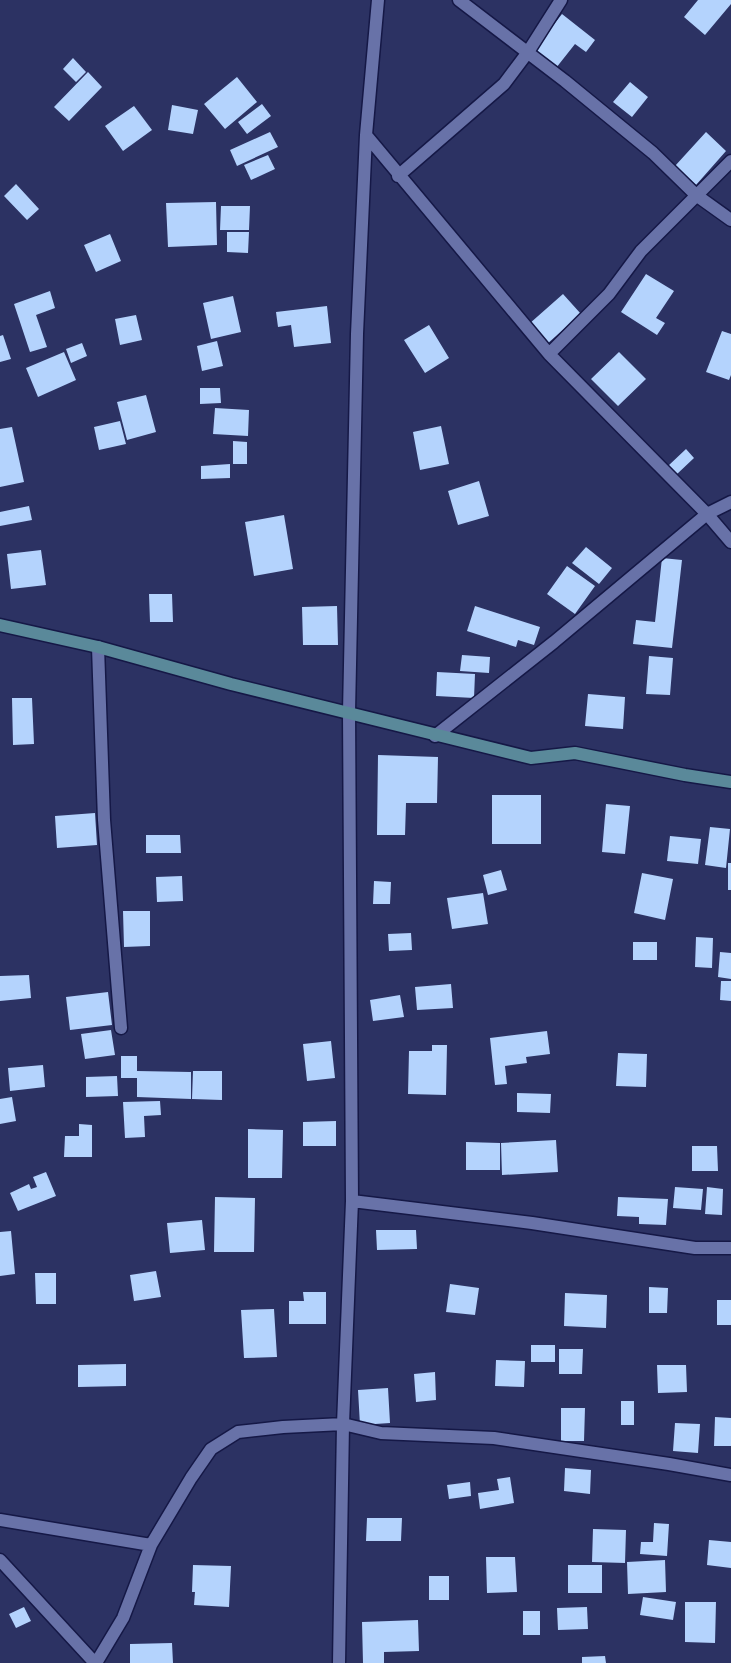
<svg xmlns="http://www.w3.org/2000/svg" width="731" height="1663" font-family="Manrope,sans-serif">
	<rect width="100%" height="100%" fill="#2c3263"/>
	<path fill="#b4d3fd" d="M698 0H731V4L705 35 684 17Z
		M562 14 595 40 586 52 575 44 556 68 533 51Z
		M73 58 86 72 76 82 63 69Z
		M88 72 102 87 69 121 54 107Z
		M237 77 257 102 225 129 204 104Z
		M630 82 648 97 632 117 613 102Z
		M262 104 271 116 247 134 238 122Z
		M172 105 198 110 193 134 168 130Z
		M134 106 152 130 123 151 105 126Z
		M270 132 278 147 237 166 230 150Z
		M706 132 726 151 696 185 675 166Z
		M268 155 275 169 251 180 244 165Z
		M16 184 39 209 27 220 4 196Z
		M216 202 217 245 168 247 166 203Z
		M221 206H250L249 230H220Z
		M227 232H249L248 253 227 252Z
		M110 234 121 261 96 272 84 245Z
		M646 274 674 291 656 318 665 323 657 335 621 312Z
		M50 291 55 308 36 315 47 347 30 352 14 304Z
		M563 294 581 314 547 344 529 324Z
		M233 296 241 332 211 339 203 303Z
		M327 306 331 343 294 347 291 325 278 327 276 312Z
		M136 315 142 340 120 345 115 319Z
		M429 325 449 358 425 373 404 340Z
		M722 331 731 334V375L729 380 706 372Z
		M3 335 11 359 0 362V336Z
		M217 341 223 366 202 371 197 346Z
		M82 343 87 356 71 363 66 349Z
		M64 352 76 380 38 397 26 368Z
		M619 352 646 379 618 406 591 379Z
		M200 388H220L221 403 200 404Z
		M146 395 156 432 127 440 117 402Z
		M215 408 249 410 248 436 213 434Z
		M120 421 126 444 99 450 94 427Z
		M441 426 449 464 420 470 413 432Z
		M12 427 24 482 0 487V429Z
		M233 441 247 442V464H233Z
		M686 449 694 458 676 475 668 466Z
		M230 464V478L201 479V466Z
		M479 481 489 516 458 525 448 491Z
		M29 506 32 520 0 526V512Z
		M284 515 293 569 254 576 245 522Z
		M586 547 612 568 599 584 572 563Z
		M41 550 46 585 11 589 7 554Z
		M662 558 682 560 672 648 633 644 636 620 655 622Z
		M567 566 595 586 575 614 547 594Z
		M149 594H172L173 622H150Z
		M337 606 338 645H303L302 607Z
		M475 606 540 627 534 645 518 640 516 647 467 631Z
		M462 655 490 657 489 673 460 671Z
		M649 656 673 658 670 695 646 694Z
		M437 672 475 674 474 698 436 696Z
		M588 694 625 697 623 729 585 726Z
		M12 698H32L34 744 13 745Z
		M378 755 438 757 437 803H406L405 835H377Z
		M492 795H541V844H492Z
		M606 804 630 806 625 854 602 852Z
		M95 813 97 845 57 848 55 816Z
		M710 827 730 829 726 868 705 865Z
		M146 835H180L181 853H146Z
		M670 836 701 839 698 864 667 861Z
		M728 863H731V890H728Z
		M501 870 507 890 488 895 483 875Z
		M642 873 673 879 665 920 634 913Z
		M182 876 183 901 157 902 156 877Z
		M374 881 391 882 390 904H373Z
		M483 893 488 924 452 929 447 898Z
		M123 911H150V946L124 947Z
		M411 933 412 950 389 951 388 934Z
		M696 937 713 938 712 968 695 967Z
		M633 942H657V960H633Z
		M720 952 731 953V979L718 977Z
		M29 975 31 998 0 1001V976Z
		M721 981H731V1001L720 1000Z
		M451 984 453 1008 417 1010 415 987Z
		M108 992 112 1025 70 1030 66 997Z
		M400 995 404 1017 373 1021 370 1000Z
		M111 1030 115 1055 85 1059 81 1034Z
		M547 1031 550 1054 526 1057 527 1063 505 1066 507 1084 495 1085 490 1038Z
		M331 1041 335 1078 307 1081 303 1044Z
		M432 1045H447L446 1095 408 1094 409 1051H432Z
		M618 1053 647 1054 646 1087 616 1086Z
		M121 1056H137V1071L191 1072V1099L137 1097V1078H121Z
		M43 1065 45 1087 10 1091 8 1068Z
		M193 1071H222V1100L192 1099Z
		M117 1076 118 1096 86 1097V1077Z
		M517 1093 551 1094 550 1113 517 1112Z
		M12 1097 16 1121 0 1124V1099Z
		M160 1101 161 1115 144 1116 145 1137 125 1138 123 1102Z
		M336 1121V1146H303V1122Z
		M79 1124 92 1125V1157H64L65 1136H79Z
		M248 1129 283 1130 282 1178H248Z
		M556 1140 558 1172 502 1175 501 1143Z
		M466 1142 500 1143V1170H466Z
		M692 1146H717L718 1171H692Z
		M46 1172 56 1196 18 1211 10 1193 29 1184 31 1189 37 1187 33 1177Z
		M675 1187 703 1189 701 1210 673 1208Z
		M707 1187 723 1189 722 1215 705 1214Z
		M215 1197 255 1198 254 1252H214Z
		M618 1197 668 1199 666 1225 639 1224V1217L617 1216Z
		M202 1220 205 1250 170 1253 167 1223Z
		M376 1230H416L417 1249 377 1250Z
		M11 1231 15 1274 0 1276V1232Z
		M156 1271 161 1297 134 1301 130 1275Z
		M35 1273H56V1304H36Z
		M450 1284 479 1288 475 1315 446 1312Z
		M649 1287 668 1288 667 1313H649Z
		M303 1292H326V1324H289V1301H304Z
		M565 1293 607 1295 606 1328 564 1326Z
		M717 1300H731V1325H717Z
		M274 1309 277 1357 244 1358 241 1310Z
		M531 1345H555V1362H531Z
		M559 1349H583L582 1374H559Z
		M496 1360 525 1361 524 1387 495 1386Z
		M126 1364V1386L78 1387V1365Z
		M657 1365H686L687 1392 658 1393Z
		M435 1372 436 1400 416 1402 414 1374Z
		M388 1388 390 1423 360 1425 358 1390Z
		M621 1401H634V1425H621Z
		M561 1408H585L584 1441H561Z
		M715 1417 731 1418V1446H714Z
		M675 1423 700 1424 698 1453 673 1451Z
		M565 1468 591 1470 590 1494 564 1491Z
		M510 1477 514 1503 480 1509 478 1493 499 1490 497 1479Z
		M470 1482 471 1496 449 1499 447 1485Z
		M367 1518H402L401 1541H366Z
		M654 1523 669 1524 667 1556 640 1554 641 1542H653Z
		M593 1529 626 1530 625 1563 592 1562Z
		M709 1540 731 1542V1568L707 1565Z
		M486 1557H515L517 1592 487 1593Z
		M665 1560 666 1592 628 1594 627 1562Z
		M193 1565 231 1566 229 1607 194 1605 195 1592H192Z
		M568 1565H602V1593H568Z
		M429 1576H449V1600H429Z
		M643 1597 676 1602 673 1620 640 1615Z
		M685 1602H716L715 1643 685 1642Z
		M24 1607 31 1621 16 1628 9 1614Z
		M587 1607 588 1629 558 1630 557 1608Z
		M523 1611H540V1635H523Z
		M418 1620 419 1651 384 1652V1663H363L362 1622Z
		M172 1643 173 1663H130V1644Z
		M605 1656 606 1663H582V1657Z"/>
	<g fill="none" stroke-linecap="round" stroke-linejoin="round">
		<g stroke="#151846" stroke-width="15">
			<path id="street" d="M459 0 565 81 653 153 696 195 731 220
				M366 135 549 354 707 514 731 542
				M398 176 504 84 528 52 561 0
				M549 354 609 294 641 251 731 161
				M98 647 104 820 121 1028
				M435 736 554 642 707 514 731 502
				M352 1201 532 1223 695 1248H731
				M0 1520 151 1545
				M0 1560 95 1663
				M96 1663 123 1618 151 1545 191 1478 211 1449 238 1432 283 1427 343 1424 381 1433 494 1438 669 1464 731 1475
				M339 1663 343 1424 352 1201 349 712 357 334 366 135 378 0"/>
		</g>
		<g stroke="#151846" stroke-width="15">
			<path id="secondary" d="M0 625 98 647 231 684 531 758 575 753 685 775 731 782"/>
		</g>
		<use href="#street" stroke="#6872a8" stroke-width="12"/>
		<use href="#secondary" stroke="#5a899a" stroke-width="12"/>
	</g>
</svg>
